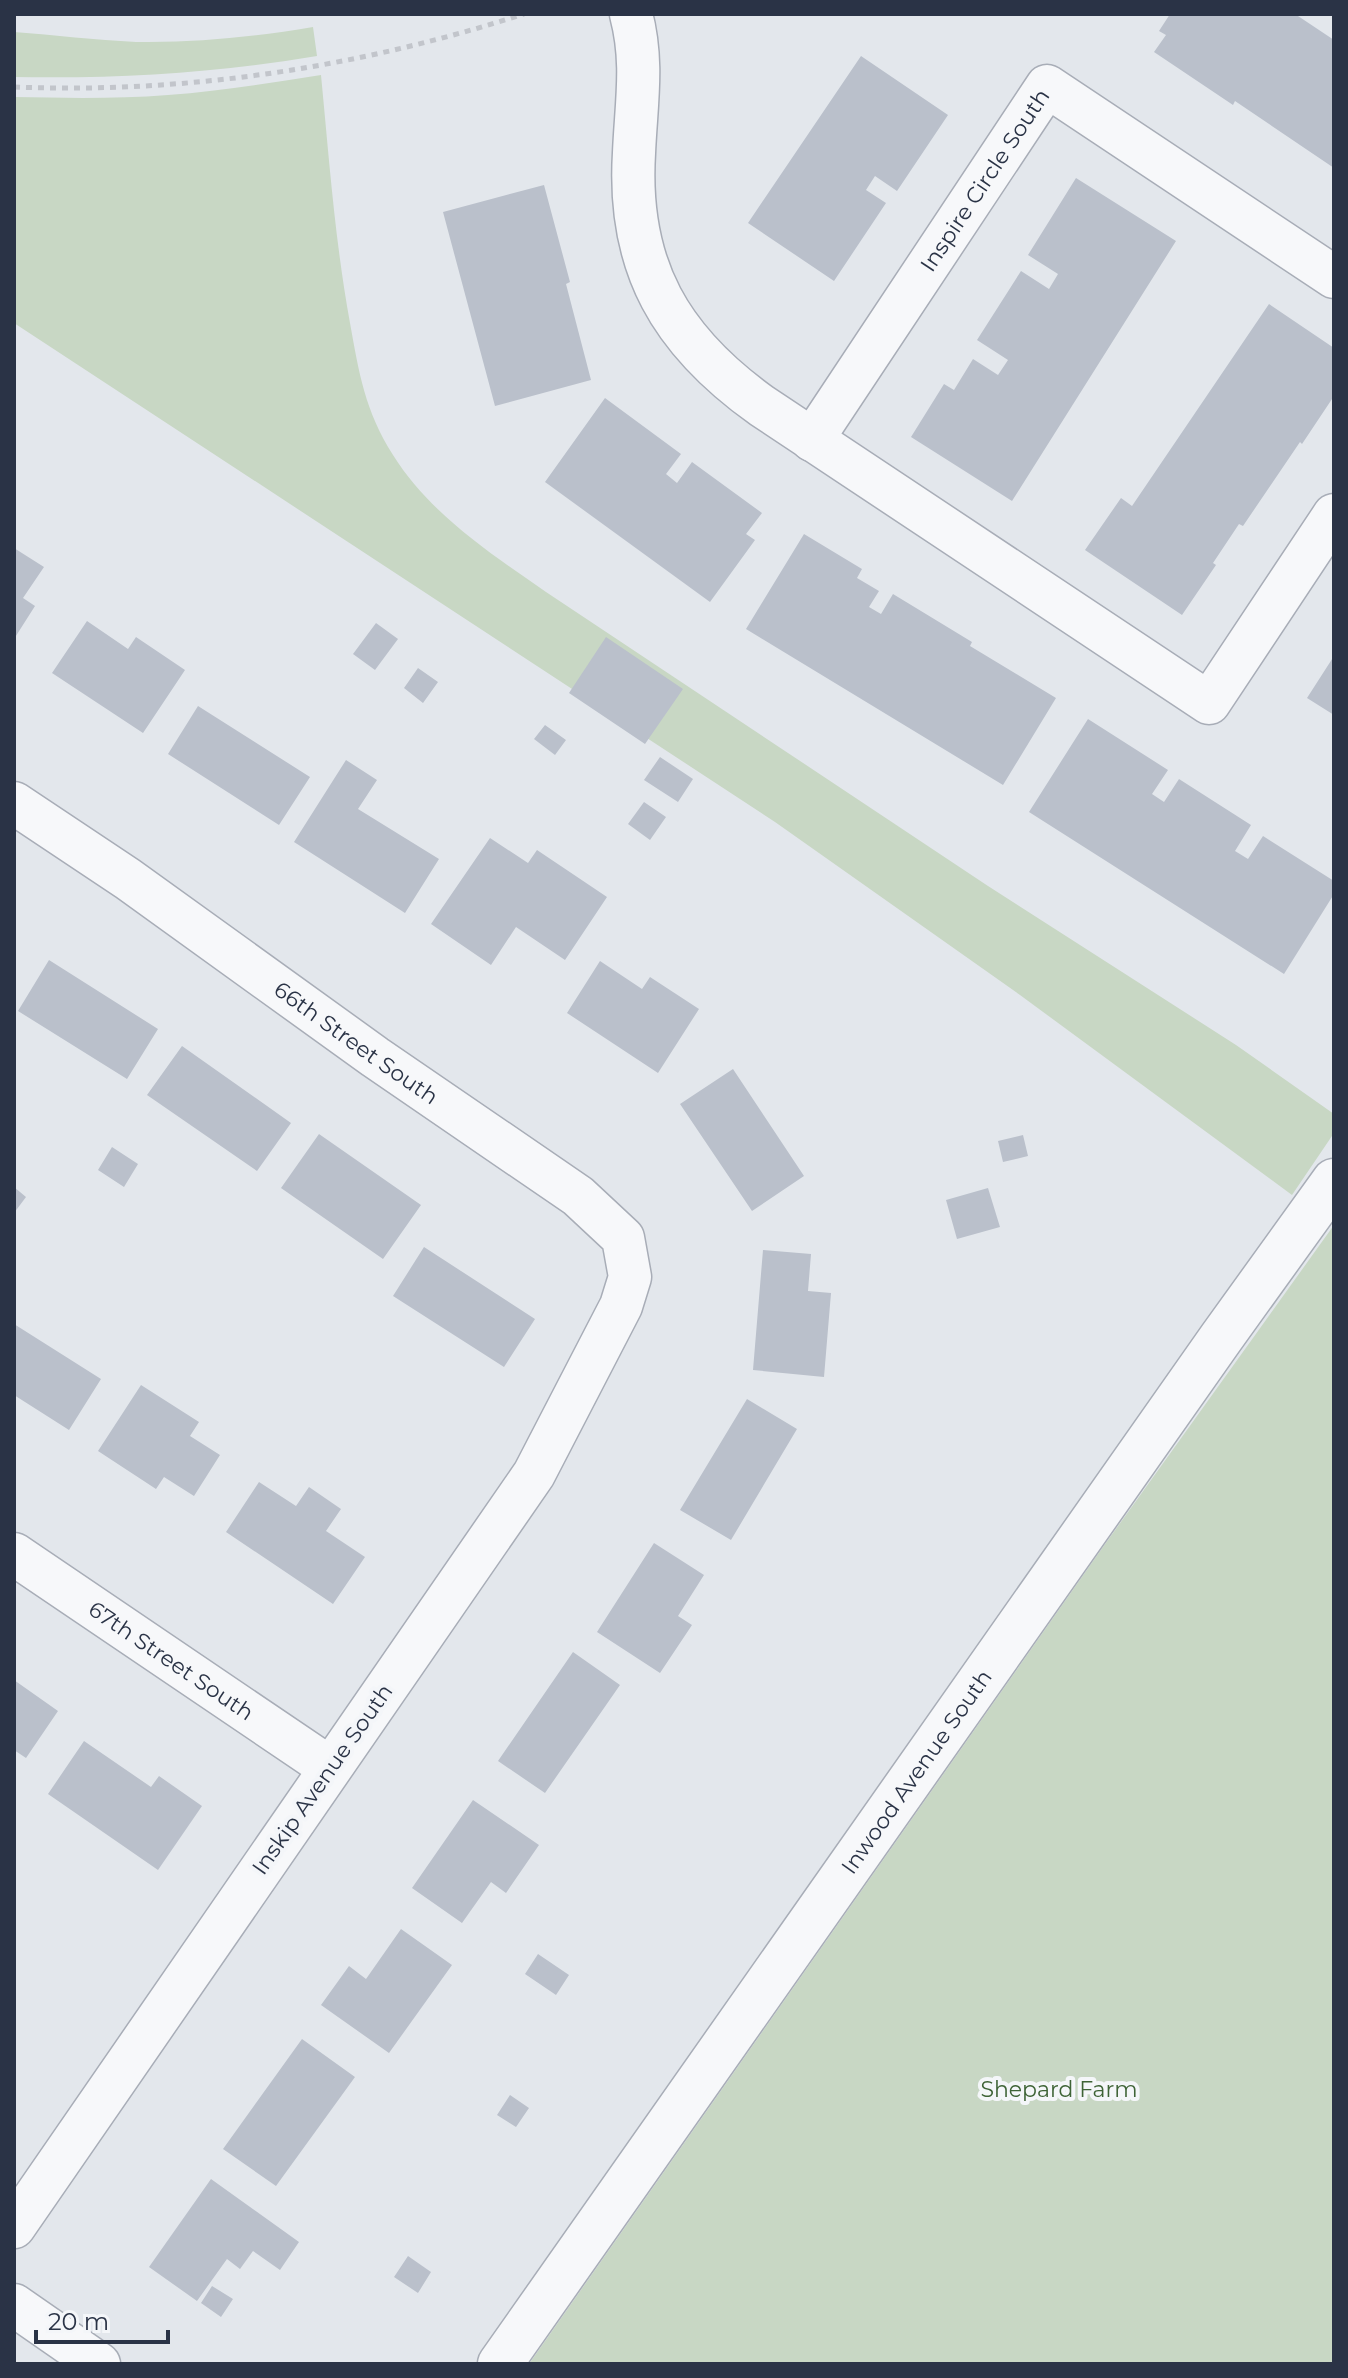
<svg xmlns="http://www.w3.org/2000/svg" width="1348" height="2378" font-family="Montserrat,sans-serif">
	<rect width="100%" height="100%" fill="#e3e7ec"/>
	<path fill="#c8d7c4" d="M313 27 317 56C216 73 116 79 14 77V32C55 35 95 40 136 42 196 43 254 37 313 27Z
		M321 75C329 158 335 241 350 323 359 373 365 411 393 455 430 514 490 553 546 592L988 886 1236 1045 1334 1114V1133L1292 1195 1020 995 775 822 14 323V97C65 98 117 99 168 95 219 91 270 83 321 75Z
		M1334 1225V2364H529L1103 1547Z"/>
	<path fill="#bac0cb" d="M1170 14H1295L1334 40V168L1235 101 1233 105 1154 52 1166 35 1159 31Z
		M861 56 948 115 897 191 875 176 866 190 886 203 834 281 748 223Z
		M1076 178 1176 241 1012 501 911 437 944 384 954 390 973 359 998 375 1008 360 977 340 1021 271 1049 289 1058 274 1028 255Z
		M544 185 570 282 566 284 591 380 495 406 443 212Z
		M1269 304 1334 348V396L1302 444 1300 442 1243 526 1239 524 1213 563 1216 565 1182 615 1085 550 1121 498 1132 506Z
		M605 398 681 454 666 474 677 483 692 462 762 513 746 534 755 540 710 602 545 482Z
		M804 534 862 569 857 578 879 591 869 607 881 614 893 594 972 642 970 646 1056 698 1003 785 746 629Z
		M14 548 44 567 23 598 35 606 14 639Z
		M87 621 128 649 136 637 185 670 143 733 52 673Z
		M376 623 398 639 375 670 353 654Z
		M606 637 683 689 645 744 569 693Z
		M1334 656V715L1307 698Z
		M418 668 438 682 423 703 404 688Z
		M198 706 310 777 279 825 168 754Z
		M1088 719 1168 770 1152 794 1164 802 1179 779 1251 825 1235 851 1248 859 1263 836 1334 881V894L1284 974 1029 812Z
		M545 725 566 740 555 755 534 739Z
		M660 757 693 779 678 802 644 780Z
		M346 760 377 780 358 809 439 859 405 913 294 842Z
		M644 802 666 817 650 840 628 824Z
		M490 838 528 863 537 850 607 897 565 960 516 927 491 965 431 924Z
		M49 960 158 1029 127 1079 18 1011Z
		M600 961 642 989 650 977 699 1009 658 1073 567 1013Z
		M182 1046 291 1123 257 1171 147 1095Z
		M733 1069 804 1176 752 1211 680 1104Z
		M319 1134 421 1205 383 1259 281 1188Z
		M1023 1135 1028 1156 1003 1162 998 1141Z
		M112 1147 138 1164 124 1187 98 1170Z
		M14 1187 26 1197 14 1213Z
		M988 1188 1000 1227 957 1239 946 1200Z
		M424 1247 535 1319 504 1367 393 1296Z
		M763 1250 811 1254 808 1291 831 1293 824 1377 753 1370Z
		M14 1324 101 1379 69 1430 14 1395Z
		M141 1385 199 1422 190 1436 220 1455 194 1496 164 1477 156 1489 98 1451Z
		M747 1399 797 1429 731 1540 680 1510Z
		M259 1482 296 1506 309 1487 341 1509 326 1531 365 1557 333 1604 226 1532Z
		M654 1543 704 1575 678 1616 692 1625 660 1673 597 1632Z
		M573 1652 620 1685 545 1793 498 1761Z
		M14 1680 58 1711 26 1758 14 1750Z
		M84 1741 151 1787 159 1776 202 1806 158 1870 48 1794Z
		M473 1800 539 1845 506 1893 491 1882 462 1923 412 1888Z
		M401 1929 452 1965 389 2053 321 2005 349 1966 366 1979Z
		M538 1954 569 1975 556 1995 525 1974Z
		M302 2039 355 2077 276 2186 223 2149Z
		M510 2095 529 2108 516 2127 497 2115Z
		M211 2179 299 2242 280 2270 253 2251 240 2269 227 2259 197 2301 149 2267Z
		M408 2256 431 2272 418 2293 394 2277Z
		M212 2286 233 2299 221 2317 201 2303Z"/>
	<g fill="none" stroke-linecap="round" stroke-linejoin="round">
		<g stroke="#a8adb7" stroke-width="45">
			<g id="minor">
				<path d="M631 14C644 63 636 104 634 153 627 267 671 341 762 406L1209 703 1334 515"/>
				<path id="s1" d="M812 440 1047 86 1334 277"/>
				<path id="s2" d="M14 803 128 879 375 1057 578 1196 623 1238 630 1277 621 1306 534 1474 14 2227"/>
				<path id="s3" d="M14 1554 330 1768"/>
				<path d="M14 2305 99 2364"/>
			</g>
		</g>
		<g stroke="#a8adb7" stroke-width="47">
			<g id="tertiary">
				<path id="s4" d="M500 2364 1221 1338 1334 1181"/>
			</g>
		</g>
		<path stroke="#c2c5cb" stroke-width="5" stroke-dasharray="6 6" stroke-linecap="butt" d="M14 87C188 94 359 67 524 14"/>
		<use href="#minor" stroke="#f7f8fa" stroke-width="42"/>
		<use href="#tertiary" stroke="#f7f8fa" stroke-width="44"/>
	</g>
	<g text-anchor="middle" stroke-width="8" stroke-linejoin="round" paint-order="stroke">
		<g font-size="22" fill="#2a3346" stroke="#f4f6f9">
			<text dy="8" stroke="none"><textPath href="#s1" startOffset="312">Inspire Circle South</textPath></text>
			<text dy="8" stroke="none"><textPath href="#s2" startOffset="418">66th Street South</textPath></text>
			<text dy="8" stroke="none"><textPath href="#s3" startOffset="190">67th Street South</textPath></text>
			<text dy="8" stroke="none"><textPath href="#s4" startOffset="724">Inwood Avenue South</textPath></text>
			<text transform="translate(322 1779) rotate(-55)" y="8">Inskip Avenue South</text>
		</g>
		<g font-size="22" fill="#3e6336" stroke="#f4f6f9">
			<text x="1059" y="2097">Shepard Farm</text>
		</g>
	</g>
	<rect width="1348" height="2378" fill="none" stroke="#2a3346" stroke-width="32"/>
	<path d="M36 2330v12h132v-12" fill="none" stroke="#2a3346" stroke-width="4"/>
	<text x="48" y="2330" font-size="24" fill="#2a3346" stroke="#f4f6f9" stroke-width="6" paint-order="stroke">20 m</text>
</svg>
